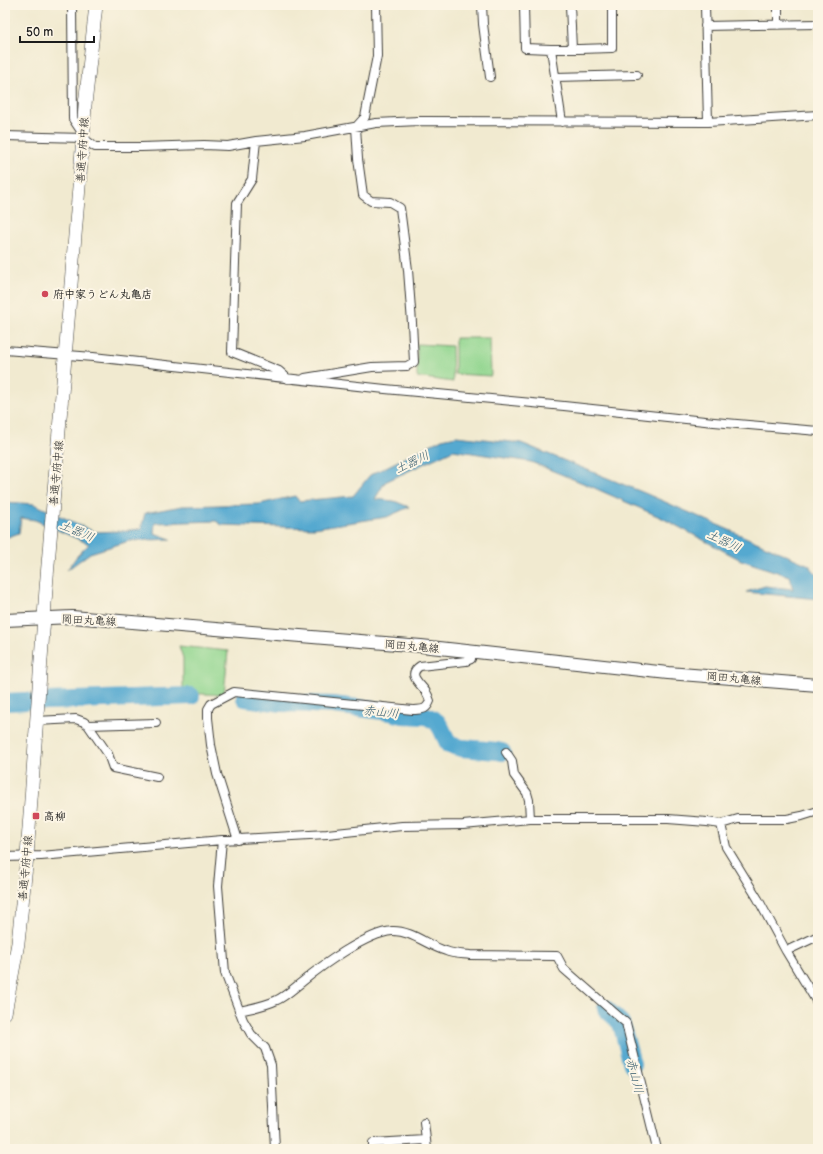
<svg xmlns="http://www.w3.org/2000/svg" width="823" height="1154" font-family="'Balsamiq Sans','Klee One',sans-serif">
	<rect width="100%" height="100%" fill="#fcf5e5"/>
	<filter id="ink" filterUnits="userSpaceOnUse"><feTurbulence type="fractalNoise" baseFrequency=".025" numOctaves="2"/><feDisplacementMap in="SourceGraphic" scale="8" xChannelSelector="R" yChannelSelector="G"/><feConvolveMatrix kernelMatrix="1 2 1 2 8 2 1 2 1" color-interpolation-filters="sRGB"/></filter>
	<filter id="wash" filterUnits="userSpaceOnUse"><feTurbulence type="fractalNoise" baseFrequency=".012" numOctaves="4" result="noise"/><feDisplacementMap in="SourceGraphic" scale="16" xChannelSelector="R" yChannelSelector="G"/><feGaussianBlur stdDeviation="0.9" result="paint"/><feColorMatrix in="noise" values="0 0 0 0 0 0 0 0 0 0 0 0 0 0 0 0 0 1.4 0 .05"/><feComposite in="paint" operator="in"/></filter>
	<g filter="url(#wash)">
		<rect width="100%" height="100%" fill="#f1ead0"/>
		<path fill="#90d58e" stroke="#567855" d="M455 338H490L491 376 455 374Z
			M417 344 452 346 453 382 417 377Z
			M179 646 228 651 224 695 183 693V658Z"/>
		<path fill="#54a9d0" stroke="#386276" d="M456 436 521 443 647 494 809 565 818 576V599L746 592 765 586 793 589 789 576 741 560 662 518 590 486 531 462 453 450 385 482 375 499 394 501 409 507 387 517 314 528 222 525 216 521 155 523 154 533 171 539 129 541 90 553 67 570 77 556 89 544 35 520 21 518 19 533 5 538V502L34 504 95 532 121 531 141 529 145 513 182 506 259 504 295 496 299 501 353 496 370 475 442 439Z"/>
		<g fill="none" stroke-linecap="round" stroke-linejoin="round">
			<path stroke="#54a9d0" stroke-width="18" d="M245 698 282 703 333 705 391 712 403 715 427 716 437 722 441 728 449 745 462 748 497 751 502 752
				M45 701 191 696
				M5 702 26 701
				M606 1009 621 1023 632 1064"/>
		</g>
	</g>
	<g filter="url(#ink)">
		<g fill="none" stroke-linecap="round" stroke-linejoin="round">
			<g stroke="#3c3b37" stroke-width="10">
				<path id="minor" d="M72 5 73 119 83 134
					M482 5 483 24 490 77
					M524 5 525 48 551 49 562 122
					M570 5 572 49
					M705 5 708 122
					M778 25V5
					M705 26 818 24
					M551 49H579L612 48V5
					M555 77 637 75
					M5 136 83 138 95 147H141L204 145 228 146 256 141 305 136 376 123 419 121 708 122 818 115
					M256 141 252 179 237 203 232 352 279 371 288 379
					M5 350 93 357 385 389 564 406 714 422 818 431
					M305 378 372 367 407 366 414 362 412 323 408 270 400 208 390 202 371 201 363 195 358 159 356 127 365 117 377 56 376 5
					M36 721 76 719 84 722 88 725 108 754 113 768 157 777
					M88 725 156 723
					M506 752 512 761 514 775 527 793 529 800 530 819
					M721 824 726 847 758 899 786 951 818 1004
					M222 840 218 886 225 973 243 1020 251 1034 265 1048 271 1065 275 1149
					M238 840 217 774 211 745 208 718V709L211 704 234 692 413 710C422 709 426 711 430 701 429 698 428 695 426 692 421 684 406 675 420 666L466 661 471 659 472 652
					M5 857 41 856 222 840 327 834 402 826 463 825 530 819H668L707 822 721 824 738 819H787L802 816 818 811
					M786 951 818 936
					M239 1011C252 1008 265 1006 277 1000 286 996 294 988 302 982 321 966 367 933 392 931 411 930 428 946 446 951 453 954 462 954 470 955L557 956 564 969 626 1023 657 1149
					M424 1122 427 1149
					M373 1149V1143L426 1140"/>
			</g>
			<g stroke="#3c3b37" stroke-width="14">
				<path id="secondary" d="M5 620 72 617 421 646 668 673 818 685"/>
			</g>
			<g stroke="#3c3b37" stroke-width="14">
				<path id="primary" d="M5 1013 18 943 27 856 46 589 83 138 85 105 96 5"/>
			</g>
			<use href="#minor" stroke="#fff" stroke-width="8"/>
			<use href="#secondary" stroke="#fff" stroke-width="12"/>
			<use href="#primary" stroke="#fff" stroke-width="13"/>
		</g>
	</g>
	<g fill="#d1495b" stroke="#fcf5e5" stroke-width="1.5">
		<circle cx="45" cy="294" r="4"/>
		<rect x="32" y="812" width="8" height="8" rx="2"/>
	</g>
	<g text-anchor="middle" stroke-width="4" stroke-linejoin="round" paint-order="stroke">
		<g font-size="11" fill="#1c1c1c" stroke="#fcf5e5">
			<text transform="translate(82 150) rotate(-86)" y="4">善通寺府中線</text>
			<text transform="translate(56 473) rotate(-85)" y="4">善通寺府中線</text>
			<text transform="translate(89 620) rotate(3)" y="4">岡田丸亀線</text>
			<text transform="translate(412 646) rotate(5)" y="4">岡田丸亀線</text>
			<text transform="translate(734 678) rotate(5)" y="4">岡田丸亀線</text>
			<text transform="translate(25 868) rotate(-85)" y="4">善通寺府中線</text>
		</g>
		<g font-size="11" font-weight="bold" fill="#1c1c1c" stroke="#fcf5e5" text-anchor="start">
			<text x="53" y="298">府中家うどん丸亀店</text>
			<text x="44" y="820">高柳</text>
		</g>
		<g font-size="12" font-style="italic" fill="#355b6d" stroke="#fcf5e5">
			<text transform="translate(412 462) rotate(-26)" y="4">土器川</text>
			<text transform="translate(77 531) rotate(23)" y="4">土器川</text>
			<text transform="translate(724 541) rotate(25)" y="4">土器川</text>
			<text transform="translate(381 712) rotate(6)" y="4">赤山川</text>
			<text transform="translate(635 1076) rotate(76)" y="4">赤山川</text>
		</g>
	</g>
	<rect width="823" height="1154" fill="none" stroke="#fcf5e5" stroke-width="20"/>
	<path d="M20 36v6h74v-6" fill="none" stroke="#1c1c1c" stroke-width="2"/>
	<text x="26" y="36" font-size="12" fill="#1c1c1c" stroke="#fcf5e5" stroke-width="3" paint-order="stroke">50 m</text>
</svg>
